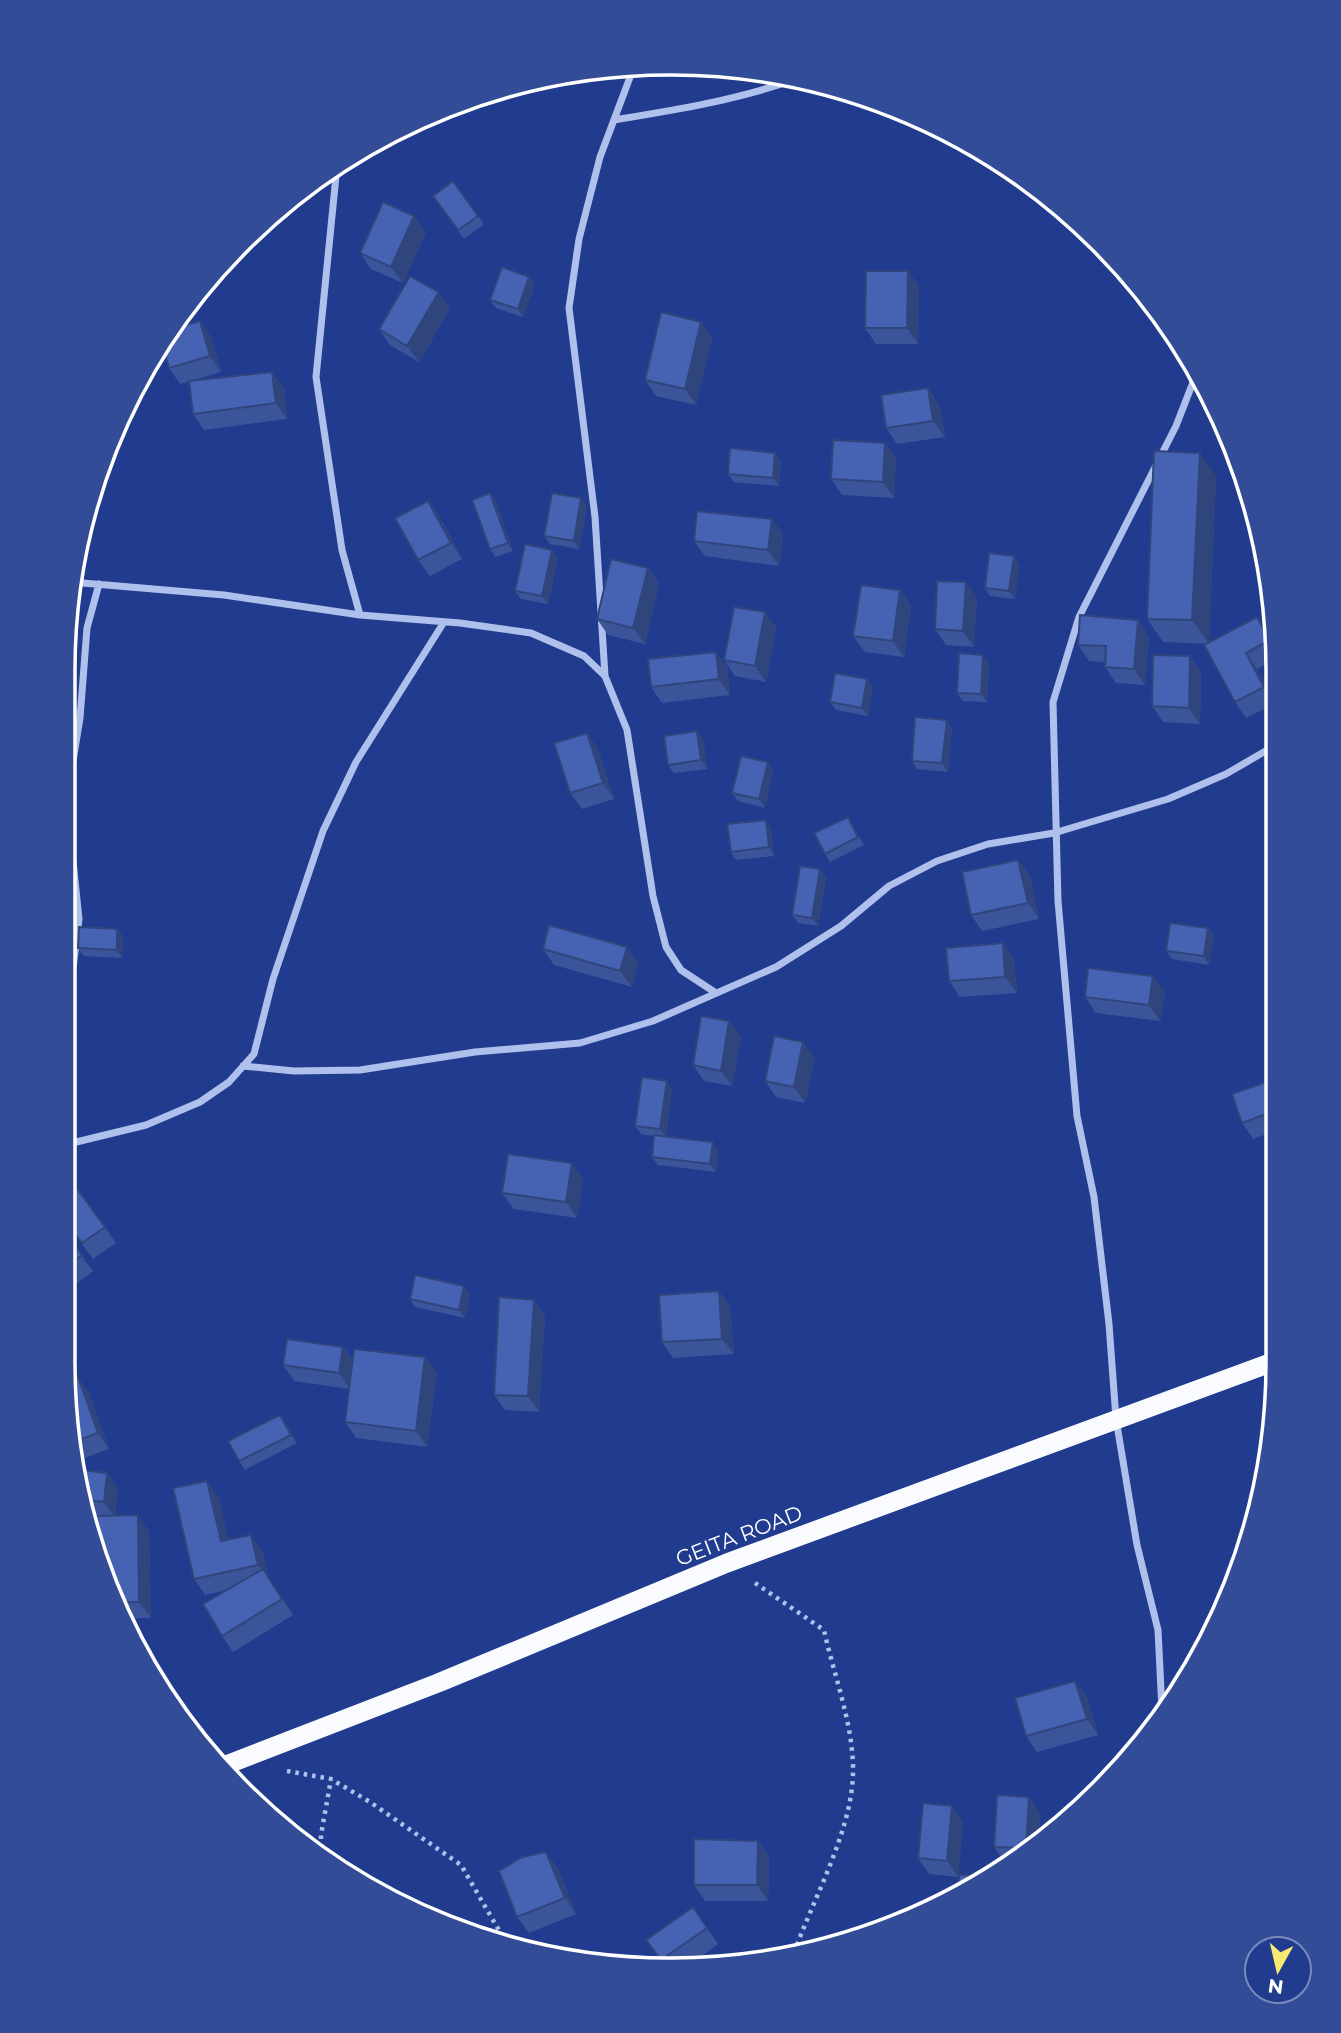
<svg xmlns="http://www.w3.org/2000/svg" width="1341" height="2033" font-family="Montserrat,sans-serif">
	<rect width="100%" height="100%" fill="#213c8e"/>
	<g fill="none" stroke-linecap="round" stroke-linejoin="round">
		<path stroke="#b0c0ec" stroke-width="4.5" stroke-dasharray="3.5 5" stroke-linecap="butt" d="M755 1583 824 1630C834 1676 854 1726 853 1773 852 1831 813 1899 794 1953
			M287 1771 331 1779 370 1802 461 1865 504 1939
			M321 1856V1835L331 1779"/>
		<path stroke="#b0c0ec" stroke-width="7" d="M614 120C675 110 737 100 796 79
			M337 166 316 377 342 550 360 615
			M71 582 224 595 360 615 460 623 531 633 584 656 605 676 627 730 653 896 666 947 681 970 716 993
			M605 676 595 517 569 308 579 239 600 157 635 64
			M67 798 80 718 87 628 99 584
			M65 1034 79 919 67 803
			M243 1066 294 1071 360 1070 475 1052 580 1043 653 1021 776 967 841 926 889 886 937 861 988 844 1054 833 1168 799 1226 774 1276 745
			M64 1145 146 1125 200 1102 229 1082 254 1054 273 979 323 831 356 762 444 622
			M1162 1710 1158 1630 1137 1545 1116 1419 1109 1324 1094 1197 1077 1116 1058 901 1053 702 1079 617 1176 426 1197 372"/>
		<path stroke="#fafbff" stroke-width="19" d="M226 1765 438 1683 727 1563 1273 1362"/>
	</g>
	<path fill="#3c549a" d="M453 181 484 224 464 239 433 196Z
		M426 232 403 283 371 269 360 253Z
		M908 271 919 287 918 344H876L865 328Z
		M529 277 535 285 523 317 496 308 490 300Z
		M450 308 419 362 390 345 379 329Z
		M200 321 211 337 221 372 180 384 169 368Z
		M701 322 712 338 696 405 656 396 645 380Z
		M284 388 287 419 204 430 193 414Z
		M939 404 945 437 897 444 886 428Z
		M885 443 896 459 894 498 842 495 831 479Z
		M781 461 779 486 734 482 728 474Z
		M1216 476 1209 643 1257 617 1268 633 1277 648V658L1257 669 1276 703 1246 718 1235 702 1207 644 1163 642 1147 619Z
		M490 493 496 501 513 551 495 557 490 549Z
		M428 501 440 517 462 559 430 576 418 560Z
		M587 506 579 549 550 544 544 536Z
		M772 519 783 535 779 566 705 556 694 541Z
		M558 558 548 604 521 599 515 591Z
		M1019 564 1015 599 990 596 985 588Z
		M648 568 659 584 645 644 608 635 597 619Z
		M966 582 977 598 974 647 946 645 935 629Z
		M900 590 911 606 904 657 865 652 853 636Z
		M1272 604 1277 633 1262 613Z
		M765 612 776 628 766 682 735 676 724 660Z
		M1149 636 1145 685 1116 683 1105 667V662L1089 661 1078 645Z
		M716 652 727 667 730 695 662 703 651 687Z
		M989 663 987 702 963 701 957 693Z
		M1201 672 1200 724 1163 722 1152 706Z
		M873 687 868 716 836 710 830 702Z
		M952 728 948 772 917 769 912 761Z
		M697 731 703 739 707 769 674 773 668 765Z
		M598 749 614 799 582 809 570 793Z
		M768 762 773 770 765 808 738 801 732 793Z
		M848 817 853 825 864 845 830 862 825 854Z
		M771 828 774 856 736 860 731 852Z
		M1018 860 1030 876 1039 919 982 931 971 915Z
		M820 869 826 877 818 926 798 923 792 915Z
		M1208 928 1214 936 1209 965 1172 959 1166 951Z
		M117 929 123 937 122 958 84 956 78 948Z
		M1003 943 1014 959 1017 993 960 997 949 981Z
		M543 949 638 963 632 987 554 965Z
		M1165 992 1160 1021 1096 1013 1085 997Z
		M741 1037 732 1086 704 1081 693 1065Z
		M815 1058 805 1103 776 1097 765 1081Z
		M1275 1079 1274 1131 1253 1139 1242 1123Z
		M672 1089 666 1136 718 1150 716 1172 658 1165 652 1157 654 1136 641 1134 635 1126Z
		M572 1163 583 1179 577 1218 514 1209 502 1193Z
		M64 1220 105 1227 116 1243 93 1259Z
		M64 1232 93 1271 66 1292 64 1288Z
		M464 1286 470 1294 465 1318 415 1307 410 1299Z
		M719 1291 730 1307 734 1354 673 1358 662 1342Z
		M545 1316 539 1412 505 1410 494 1395Z
		M343 1347 353 1361 425 1357 437 1373 427 1447 356 1438 345 1422 349 1389 294 1381 283 1365Z
		M66 1382 89 1393 109 1449 79 1460Z
		M280 1415 297 1443 245 1470 239 1461Z
		M81 1470 107 1473 118 1489 115 1515 149 1531 151 1618H125L95 1558 98 1516 88 1514Z
		M219 1497 228 1540 262 1551 268 1575 293 1615 233 1652 222 1636 227 1590 205 1595 194 1579Z
		M1087 1697 1098 1735 1037 1752 1026 1736Z
		M1029 1797 1040 1813 1039 1836 1005 1863 994 1847Z
		M952 1806 963 1822 958 1877 929 1874 918 1858Z
		M758 1841 769 1857 768 1901H705L694 1885Z
		M558 1868 576 1914 529 1933 517 1917Z
		M693 1907 718 1944 692 1963 664 1965 646 1940Z"/>
	<path fill="#31457d" d="M414 216 426 232 403 283 391 267Z
		M908 271 919 287 918 344 907 328Z
		M529 277 535 285 523 317 518 309Z
		M439 292 450 308 419 362 407 346Z
		M200 321 211 337 221 372 210 356Z
		M701 322 712 338 696 405 685 389Z
		M272 372 284 388 287 419 276 403Z
		M928 388 939 404 945 437 933 421Z
		M114 440 111 468 107 463Z
		M885 443 896 459 894 498 883 482Z
		M775 453 781 461 779 486 773 478Z
		M1200 453 1216 476 1209 644 1192 620Z
		M490 493 496 501 513 551 508 543Z
		M581 498 587 506 579 549 574 541Z
		M428 501 440 517 462 559 451 543Z
		M772 519 783 535 779 566 768 550Z
		M552 550 558 558 548 604 542 596Z
		M1014 556 1019 564 1015 599 1009 591Z
		M648 568 659 584 645 644 633 628Z
		M966 582 977 598 974 647 963 631Z
		M900 590 911 606 904 657 893 641Z
		M765 612 776 628 766 682 755 666Z
		M1257 617 1268 633 1277 650 1270 640Z
		M1138 620 1149 636 1145 685 1134 669Z
		M716 652 727 667 730 695 719 679Z
		M1246 653 1257 669 1276 703 1264 687Z
		M983 655 989 663 987 702 981 694Z
		M1190 656 1201 672 1200 724 1189 708Z
		M867 679 873 687 868 716 862 708Z
		M947 720 952 728 948 772 942 763Z
		M697 731 703 739 707 769 701 760Z
		M587 733 598 749 614 799 603 783Z
		M768 762 773 770 765 808 759 799Z
		M848 817 853 825 864 845 858 837Z
		M766 820 771 828 774 856 769 847Z
		M1018 860 1030 876 1039 919 1028 903Z
		M820 869 826 877 818 926 812 918Z
		M1208 928 1214 936 1209 965 1204 956Z
		M117 929 123 937 122 958 117 950Z
		M1003 943 1014 959 1017 993 1005 977Z
		M627 947 638 963 632 987 620 971Z
		M1153 976 1165 992 1160 1021 1149 1005Z
		M729 1021 741 1037 732 1086 721 1071Z
		M803 1042 815 1058 805 1103 794 1087Z
		M667 1081 672 1089 666 1137 660 1129Z
		M713 1142 718 1150 716 1172 710 1164Z
		M572 1163 583 1179 577 1218 566 1202Z
		M464 1286 470 1294 465 1318 459 1310Z
		M719 1291 730 1307 734 1354 722 1339Z
		M534 1300 545 1316 539 1412 528 1396Z
		M343 1347 354 1363 350 1389 339 1373Z
		M425 1357 437 1373 427 1447 416 1431Z
		M78 1377 89 1393 109 1449 98 1433Z
		M280 1415 286 1423 297 1443 291 1435Z
		M107 1473 118 1489 115 1518 104 1502Z
		M207 1481 219 1497 232 1557 221 1541Z
		M138 1515 149 1531 151 1618 139 1602Z
		M251 1535 262 1551 268 1575 293 1615 258 1565Z
		M1075 1681 1087 1697 1098 1735 1087 1719Z
		M1029 1797 1040 1813 1039 1836 1026 1846Z
		M952 1806 963 1822 958 1877 947 1861Z
		M758 1841 769 1857 768 1901 757 1885Z
		M546 1852 558 1868 576 1914 565 1898Z"/>
	<path fill="#4662b3" stroke="#31457d" stroke-width="2" d="M453 181 478 216 458 230 433 196Z
		M383 202 414 216 391 267 360 253Z
		M502 267 529 277 518 309 490 300Z
		M866 271H908L907 328H865Z
		M410 276 439 292 407 346 379 329Z
		M661 312 701 322 685 389 645 380Z
		M200 321 210 356 169 368 163 346 175 328Z
		M272 372 276 403 193 414 189 381Z
		M928 388 933 421 886 428 881 395Z
		M833 440 885 443 883 482 831 479Z
		M730 448 775 453 773 478 728 474Z
		M1154 451 1200 453 1192 620 1147 619Z
		M490 493 508 543 490 549 472 500Z
		M552 493 581 498 574 541 544 536Z
		M428 501 451 543 418 560 395 518Z
		M697 511 772 519 768 550 694 541Z
		M525 544 552 550 542 596 515 591Z
		M989 553 1014 556 1009 591 985 588Z
		M611 559 648 568 633 628 597 619Z
		M937 581 966 582 963 631 935 629Z
		M861 585 900 590 893 641 853 636Z
		M1272 604 1277 630 1262 613Z
		M734 607 765 612 755 666 724 660Z
		M1080 615 1138 620 1134 669 1105 667 1106 646 1078 645Z
		M1257 617 1270 640 1246 653 1264 687 1235 702 1204 645Z
		M716 652 719 679 651 687 648 659Z
		M959 653 983 655 981 694 957 693Z
		M1153 655 1190 656 1189 708 1152 706Z
		M835 673 867 679 862 708 830 702Z
		M915 717 947 720 942 763 912 761Z
		M697 731 701 760 668 765 664 736Z
		M587 733 603 783 570 793 554 743Z
		M741 756 768 762 759 799 732 793Z
		M848 817 858 837 825 854 814 833Z
		M766 820 769 847 731 852 727 824Z
		M1018 860 1028 903 971 915 962 872Z
		M800 866 820 869 812 918 792 915Z
		M1170 923 1208 928 1204 956 1166 951Z
		M549 925 627 947 620 971 543 949Z
		M79 927 117 929V950L78 948Z
		M1003 943 1005 977 949 981 946 948Z
		M1088 968 1153 976 1149 1005 1085 997Z
		M701 1016 729 1021 721 1071 693 1065Z
		M774 1036 803 1042 794 1087 765 1081Z
		M642 1077 667 1081 660 1129 635 1126Z
		M1275 1079 1274 1111 1242 1123 1232 1094Z
		M654 1135 713 1142 710 1164 652 1157Z
		M508 1154 572 1163 566 1202 502 1193Z
		M72 1182 105 1227 82 1243 64 1219V1188Z
		M64 1232 82 1255 64 1269Z
		M415 1275 464 1286 459 1310 410 1299Z
		M719 1291 722 1339 662 1342 659 1295Z
		M499 1297 534 1300 528 1396 494 1395Z
		M287 1339 343 1347 339 1373 283 1365Z
		M354 1349 425 1357 416 1431 345 1422Z
		M78 1377 98 1433 76 1441 66 1382Z
		M280 1415 291 1435 239 1461 228 1441Z
		M81 1470 107 1473 104 1502 86 1500Z
		M207 1481 221 1541 251 1535 258 1565 194 1579 173 1488Z
		M138 1515 139 1602H117L95 1558V1516Z
		M263 1569 282 1599 222 1636 203 1604Z
		M1075 1681 1087 1719 1026 1736 1015 1698Z
		M997 1795 1029 1797 1026 1846 1023 1848 994 1847Z
		M923 1803 952 1806 947 1861 918 1858Z
		M694 1839 758 1841 757 1885H694Z
		M546 1852 565 1898 517 1917 499 1871 522 1857Z
		M959 1875 989 1876 975 1888 958 1895Z
		M693 1907 707 1928 661 1960 646 1940Z"/>
	<g text-anchor="middle" stroke-width="6" stroke-linejoin="round" paint-order="stroke">
		<g font-size="21" fill="#fff" stroke="#213c8e">
			<text transform="translate(739 1536) rotate(-21)" y="7">GEITA ROAD</text>
		</g>
	</g>
	<path d="M0 0H1341V2033H0ZM670 75H671A595 595 0 0 1 1266 670V1363A595 595 0 0 1 671 1958H670A595 595 0 0 1 75 1363V670A595 595 0 0 1 670 75Z" fill="#334c97" fill-rule="evenodd"/>
	<path fill="none" stroke="#fff" stroke-width="3.5" d="M670 75H671A595 595 0 0 1 1266 670V1363A595 595 0 0 1 671 1958H670A595 595 0 0 1 75 1363V670A595 595 0 0 1 670 75Z"/>
	<g transform="translate(1278 1970) rotate(188)"><circle r="33" fill="#213c8e" stroke="#7a8abb" stroke-width="2"/>
	<path d="M0-5L12 26L0 18L-12 26Z" fill="#f8ea71"/>
	<text y="-10" font-size="19" font-weight="bold" text-anchor="middle" fill="#ffffff">N</text>
	</g>
</svg>
